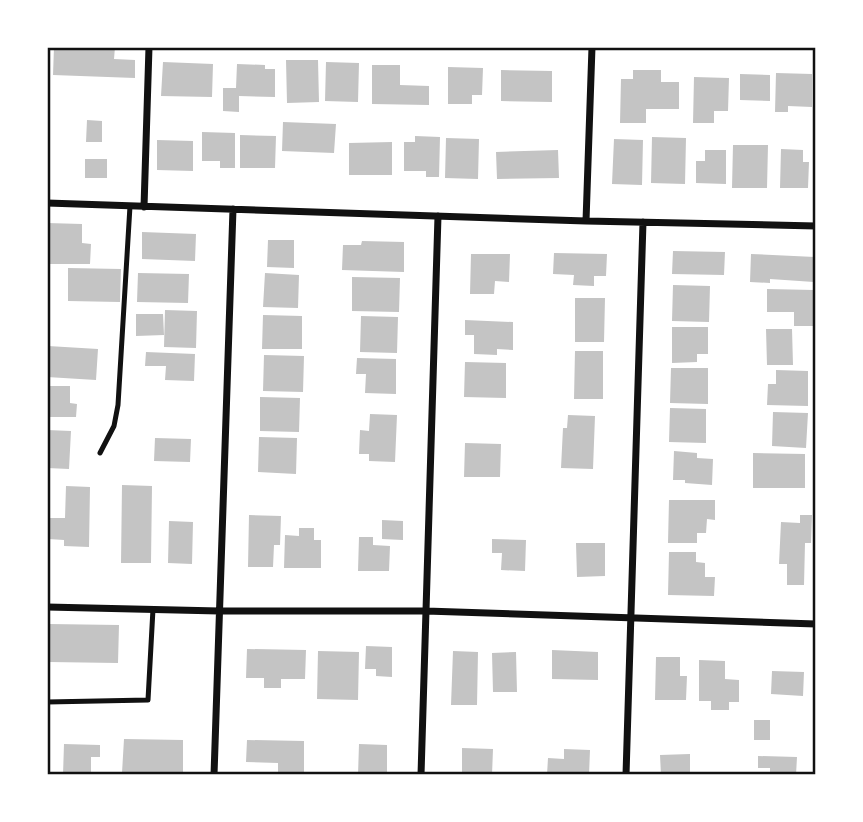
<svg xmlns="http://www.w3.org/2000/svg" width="863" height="822" font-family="Overpass,sans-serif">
	<rect width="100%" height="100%" fill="#fff"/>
	<path fill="#c4c4c4" d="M54 47H115L114 59 135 60V78L53 75Z
		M286 60H318L319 102 287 103Z
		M163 62 213 64 212 97 161 96Z
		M326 62 359 63 358 102 325 101Z
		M237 64 265 65V69H275V97L239 96V112L223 111V88H236Z
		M372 65H400V85L429 86V105L372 104Z
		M448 67 483 68 482 95H472V104H448Z
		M501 70 552 71V102L501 101Z
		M633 70H661V82H679V109H646V123H620L621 79H633Z
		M776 73 812 74V107L788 106V112H775Z
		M740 74 770 75V101L740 100Z
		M694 77 729 78 728 111H714V123H693Z
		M87 120 102 121V142H86Z
		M283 122 336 124 334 153 282 151Z
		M202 132 235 133V168H220V161H202Z
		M240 135 276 136 275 168H240Z
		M415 136 440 137 439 177H426V171H404V142H415Z
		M652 137 686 138 685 184 651 183Z
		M446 138 479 139 478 179 445 178Z
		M614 139 643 140 642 185 612 184Z
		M157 140 193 141V171L157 170Z
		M392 142V175H349V143Z
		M733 145H768L767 188H732Z
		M781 149 803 150V162H809L808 188H780Z
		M558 150 559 178 497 179 496 152Z
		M705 150H726V184L696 183V161H705Z
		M85 159H107V178H85Z
		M47 223 82 224V243L91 244 90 264H47Z
		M142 232 196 234 195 261 142 259Z
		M268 240H294V268L267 267Z
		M362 241 404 242V272L342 270 343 245H361Z
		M673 251 725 252 724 275 672 274Z
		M554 253 607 254 606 276H594V286L573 285 574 275 553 274Z
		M471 254H510L509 282 495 281 494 294H470Z
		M751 254 815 257 814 282 770 279V283L750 282Z
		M68 268 121 269 120 302 68 301Z
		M138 273 189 274 188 303 137 302Z
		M265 273 299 275 298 308 263 307Z
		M352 277 400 278 399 312 352 311Z
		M673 285 710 286 709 322 672 321Z
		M767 289 814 290 813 326H794V312H767Z
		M575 298H605L604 342H575Z
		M165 310 197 311 196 348 164 347Z
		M136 314H163L164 335 136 336Z
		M263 315 302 316V349H262Z
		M361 316 398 317 397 353 360 352Z
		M465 320 513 322V350L497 349V355L474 354V335H465Z
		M672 327H708V354H697V362L672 363Z
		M766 329H792L793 365H767Z
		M48 346 98 349 96 380 47 377Z
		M575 351H603V399H574Z
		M146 352 195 354 194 381 165 380 166 366H145Z
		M264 355 304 356 303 392 263 391Z
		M357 358 396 359V394L365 393 366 374H356Z
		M465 362 506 363V398L464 397Z
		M671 368H708V404L670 403Z
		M776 370 808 371V406L767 405 768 384H776Z
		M47 386H70V403L77 404 76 417H47Z
		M260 397 300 398 299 432 260 431Z
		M670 408 706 409V443L669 442Z
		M773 412 808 413 806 448 772 446Z
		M370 414 397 415 395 462 369 461V454H359L360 430 369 431Z
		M568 415 595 416 593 469 561 468 563 428H567Z
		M47 430 71 431 69 469 47 468Z
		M259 437 297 438 296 474 258 472Z
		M155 438 191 439 190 462 154 461Z
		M465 443 501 444 500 477H464Z
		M674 451 697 453V458L713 459 712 485 685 483V480H673Z
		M753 453 805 454V488H753Z
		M122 485 152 486 151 563H121Z
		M66 486 90 487 89 547 64 546V540L48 539V518H65Z
		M669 500H715V520L707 519 706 533H697V543H668Z
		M249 515 281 516 280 545H274L273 567H248Z
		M800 515H812L811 543H805L804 585H787V564H779L781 522 800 523Z
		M382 520 403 521V540L382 539Z
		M169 521 193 522 192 564 168 563Z
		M299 528H314V540H321V568H284L285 535 299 536Z
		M359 537H373V545L390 546 389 571H358Z
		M492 539 526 540 525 571 501 570 502 553H492Z
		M576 543H605V576L577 577Z
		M669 552H696V562L705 563V577H715L714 596 668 595Z
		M49 624 119 625 118 663 49 662Z
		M366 646 392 647V677L376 676V669H365Z
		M247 649 306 650 305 679H281V688H264V678H246Z
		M552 650 598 652V680L552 679Z
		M318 651 359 652 358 700 317 699Z
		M453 651 478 652 477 705H451Z
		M516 652 517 692H493L492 653Z
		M656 657H680V676H687L686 700H655Z
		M699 660 725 661V679L739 680V702H729V710H711V701H699Z
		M772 671 804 672 803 696 771 694Z
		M754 720H770V740H754Z
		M124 739 183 740V775L122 773Z
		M247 740 304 741V773L278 772V763L246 762Z
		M64 744 100 745V757H91V775H63Z
		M359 744 387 745V775H358Z
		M462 748 493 749 492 775H462Z
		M564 749 590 750 589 775H547L548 758 564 759Z
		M690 754V775H661L660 755Z
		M758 756 797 757 796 775H770V768H758Z"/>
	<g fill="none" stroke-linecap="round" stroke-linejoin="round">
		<path stroke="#111" stroke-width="5" d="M100 453 114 426 118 405 130 206
			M47 702 148 700 153 609"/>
		<path stroke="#111" stroke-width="7" d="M47 203 586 221 816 226
			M144 207 149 47
			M586 221 592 47
			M47 607 219 611H426L816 624
			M214 775 233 209
			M421 775 438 216
			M626 775 643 222"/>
	</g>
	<rect width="863" height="822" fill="none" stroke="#ffffff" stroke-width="98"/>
	<rect x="49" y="49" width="765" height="724" fill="none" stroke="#111" stroke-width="2.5"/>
</svg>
